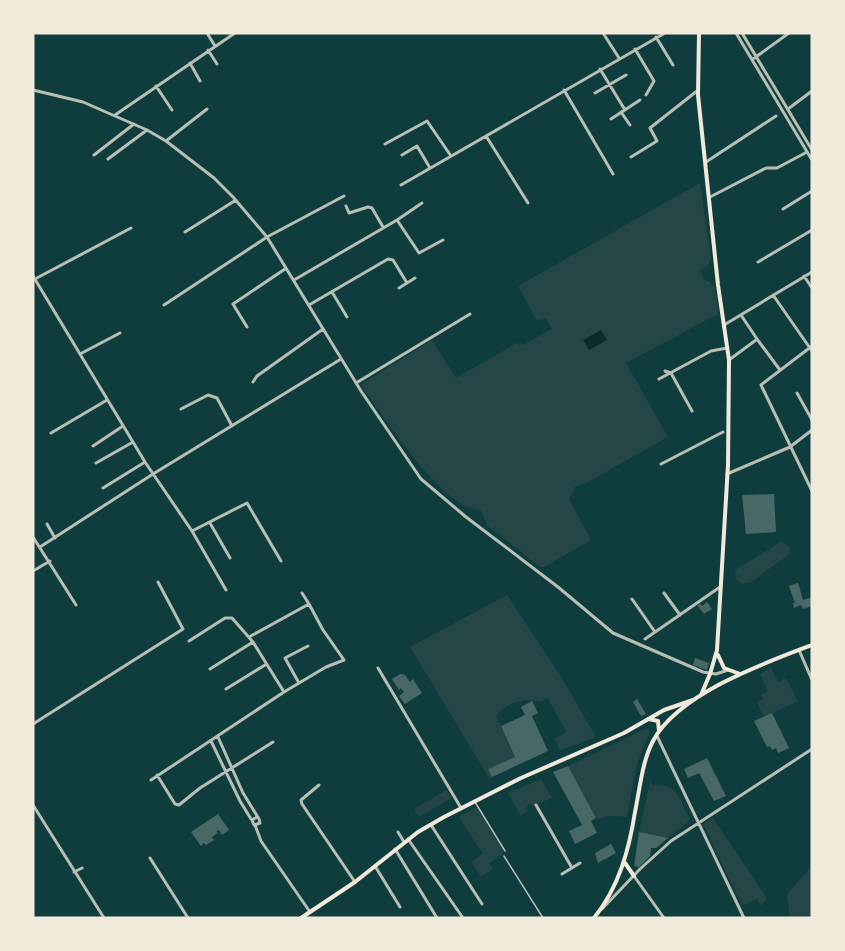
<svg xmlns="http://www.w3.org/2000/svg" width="845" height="951" font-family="'Public Sans',sans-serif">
	<rect width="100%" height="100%" fill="#0f3d3e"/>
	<path fill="#244646" d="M700 183 711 258 708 266 700 270 704 280C719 282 716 302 718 314L626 363 668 437 588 482 575 487 569 499 591 540 544 567H540L487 525 481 510C444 512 381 413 361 385L432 340 456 378 517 343 523 345 552 329 546 318 537 321 518 286Z
		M782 541 789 546 790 552 787 556 751 582 741 584 736 579 735 571 740 567Z
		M507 595 562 678 596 737 560 750 554 739 566 732 548 698 540 702C525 697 505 703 496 716L515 757 488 769 492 777 489 778 410 647Z
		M771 668 778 682 786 678 798 701 764 717 757 702 763 699 761 695 768 691 760 674Z
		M647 728 650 731 637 764 627 817 607 816 597 820 568 766Z
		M541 779 552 798 533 806 531 803 526 806 528 810 521 816 508 793Z
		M650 781 652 785C678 783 680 800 690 820L668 838 639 832Z
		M447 790 451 798 419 817 414 809Z
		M477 807 503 851V854L489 863 493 869 481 877 471 862 483 854 459 817Z
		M713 818 767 898 761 906 757 899 742 905 703 824Z
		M812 866V918H790L787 894Z"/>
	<path fill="#0a2a2b" d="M601 330 607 340 589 350 583 340Z"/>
	<path fill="#486865" d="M774 494 776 532 746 534 742 495Z
		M798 583 803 600 812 597V606L803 609 801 605 794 608 793 603H795L789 586Z
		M707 602 712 609 704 614 697 605 700 604 702 606Z
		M695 658 709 663 707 670 693 665Z
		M400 674 405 675 410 682 413 679 422 693 405 704 399 696 404 692 401 688 399 690 392 679Z
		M637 699 646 714 641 716 633 702Z
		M532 701 538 713 532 716 548 751 492 777 488 769 515 757 501 726 525 715 521 707Z
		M772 713 789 748 778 753 776 748 772 750 770 746 767 747 754 721Z
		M707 758 726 796 714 801 699 773 688 778 684 769Z
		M568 766 596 818 591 821 597 833 575 844 569 831 582 825 553 772Z
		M218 814 229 830 222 835 219 830 216 831 218 833 212 837 214 840 206 845 204 843 201 846 191 832Z
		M639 832 668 838 656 848H651L650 856 639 867 634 866Z
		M611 844 616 853 598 863 595 853Z"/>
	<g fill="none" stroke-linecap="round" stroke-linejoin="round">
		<path stroke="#b8beb3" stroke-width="1.5" d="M475 802 505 851
			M504 856 543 918"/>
		<path stroke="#b8beb3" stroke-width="3" d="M207 33 215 46
			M603 33 619 58
			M736 33 812 160
			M742 33 812 150
			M656 37 673 65
			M635 49 654 81 646 95
			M208 50 217 64
			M753 59 789 33
			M190 63 200 81
			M600 69 625 110
			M156 86 172 110
			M33 90 83 102 147 130 166 141 214 178 233 197 267 237 361 391 421 479 466 517 558 587 613 633 703 672 716 674 728 670
			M564 90 613 174
			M595 93 626 75
			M788 109 812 91
			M621 112 630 125
			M115 115 235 33
			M611 119 640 100
			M486 136 528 203
			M166 141 207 109
			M385 144 427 121 451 156
			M94 155 134 124
			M402 155 417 146 430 168
			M631 157 657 141 650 128 697 91
			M108 159 147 130
			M706 162 776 116
			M401 185 665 33
			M710 197 766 168H777L807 152
			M346 206 349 213 368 207 372 208 383 227
			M783 209 812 191
			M397 220 419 253 443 240
			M185 232 236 200
			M758 262 812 230
			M33 276 145 462 192 531 226 590
			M804 276 812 288
			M35 279 131 228
			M294 280 397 220 422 203
			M399 288 415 278
			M332 292 347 317
			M773 295 812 351
			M164 305 267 237 344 196
			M309 305 388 259 393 260 407 283
			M741 315 757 339 780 370
			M724 325 812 272
			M247 327 233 304 285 269
			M812 346 761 385 812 491
			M80 354 120 333
			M729 360 756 340
			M665 371 671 373 692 411
			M659 379 711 351 727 348
			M253 382 257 376 323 329
			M356 383 470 314
			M797 393 812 420
			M181 409 208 395 217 398 232 426
			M51 433 107 400
			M93 446 123 426
			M96 463 133 442
			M661 464 723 432
			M727 474 790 447 812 430
			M103 488 145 462
			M210 523 230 558
			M47 524 55 538
			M192 531 247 503 281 561
			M33 537 76 605
			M40 547 153 474 341 359
			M33 571 50 561
			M664 593 680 615
			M632 599 655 632
			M249 637 309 604 302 593
			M645 639 720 587
			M189 641 225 618H232L253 642 284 692
			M799 650 812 680
			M378 668 461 808
			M210 669 253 642
			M299 683 285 658 308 646
			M226 689 265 665
			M33 724 183 629 158 582
			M657 736 744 918
			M218 737 243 793 259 819 260 823 254 825 252 820 257 817
			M211 741 240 801 251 819
			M157 775 175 804 179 805 200 788 273 742
			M151 780 284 692 326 667 344 660 323 630 309 604
			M319 785 301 800 302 804 355 882
			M33 805 104 918
			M536 805 572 868
			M255 825 261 841 310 912
			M431 825 482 904
			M398 832 404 842
			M408 839 463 918
			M395 849 437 918
			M150 858 188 918
			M375 866 400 907
			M74 872 82 868
			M562 874 580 863
			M634 876 664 918
			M602 909 640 869 671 841 812 749"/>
		<path stroke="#f1e9da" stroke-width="4" d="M699 33 698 95 718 285 729 360 728 465 717 650 710 674 701 695
			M718 655 724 668 740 674
			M649 719 658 721 659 731
			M625 863 634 876
			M301 918 355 882 418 832 444 817 521 778 624 733 664 710 693 700
			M594 918C619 887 629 850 635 812 640 788 642 762 653 741 678 694 764 663 812 645"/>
	</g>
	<rect width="845" height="951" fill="none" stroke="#f1e9da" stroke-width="69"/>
</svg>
